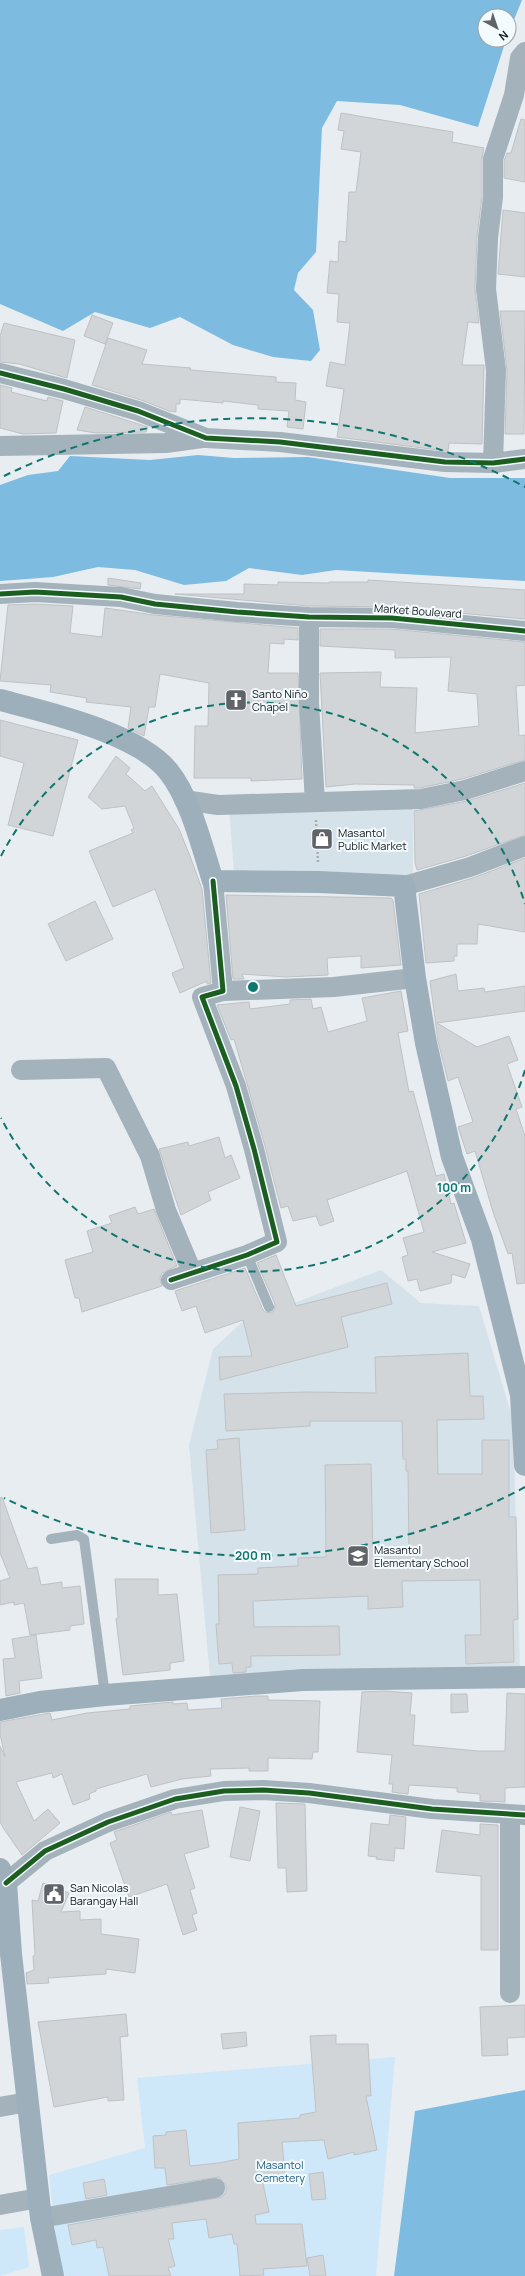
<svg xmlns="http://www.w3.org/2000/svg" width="525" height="2276" font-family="Manrope,sans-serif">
	<rect width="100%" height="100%" fill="#e8edf1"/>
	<path fill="#d6e2ea" d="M413 803V875L234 874 229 805Z
		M381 1270 421 1303 479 1306 513 1420 520 1667 210 1677 189 1445 213 1349 241 1323Z"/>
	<path fill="#cee7f9" d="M395 2057 376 2276H65L59 2264 49 2175 145 2148 137 2078Z
		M24 2227 29 2267 0 2276V2230Z"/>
	<path fill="#7ebbe0" d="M0 0H522L509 32V16H485V40H506L478 127 400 105 337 101 322 128 316 252 298 273 294 290 313 310 320 350 311 361 273 357 233 345 180 317 150 328 95 312 63 331 0 304Z
		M198 455 234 458 308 457 450 478H525V581L336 570 302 575 249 568 226 581 184 585 135 570 98 567 53 577 0 581V485L28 475 58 471 70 456 150 460Z
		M525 2090V2276H394L415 2111Z"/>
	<path fill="#d1d5d8" stroke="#bec2c5" d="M341 113 453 132 452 142 484 148 482 159V196L477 237 475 289 479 323 468 322 462 365H484L482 444 449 443 448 451H446L337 437 344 389 326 386 330 362 345 365 350 323 337 322 339 294 327 293 330 261 338 262 339 241 346 242 349 192H356L361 152 341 149 344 131 338 130Z
		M521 119 525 120V182L504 178V161L507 153H511Z
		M503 210 525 213V277L498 274Z
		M500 311H525L524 434H505L507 370Z
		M92 315 113 323 105 344 84 336Z
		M4 323 75 340 67 378 19 364 0 362V336Z
		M108 338 147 350 142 364 191 368 190 370 276 377V382L296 383 295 400 306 402 303 429 287 427 289 411 258 409V405L223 401V403L180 399V404H176V412L169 411 141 400 92 385Z
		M0 385 12 388 11 392 47 401 48 397 63 401 56 433 23 434 0 428Z
		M85 407 148 427 146 432 96 433 77 430Z
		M108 578 141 583 140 589 108 585Z
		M368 580 525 590V619L393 607 309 606 175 594H244V584L278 585V582L329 583V582H368Z
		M35 604 73 606 70 633 102 637 105 608 154 615 298 628V640L284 639V644L270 643 268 673H298L302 779 251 781V778H194L195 726H208L209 683 160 674 155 707H149L144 736 128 728 131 707 86 702 87 698 50 692 51 685 0 681 8 605Z
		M320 629H391L525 642V685L516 686 519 736 525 735V760L462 779 420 788H414V785L355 784 326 787 320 673 381 672 380 687 417 688 415 733 479 726 477 694 448 691 451 657 395 658V650L320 646Z
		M0 720 78 740 53 836 8 825 24 763 0 756Z
		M116 756 130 768 126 774 145 791 152 786 179 829 190 856 202 889 211 983 207 984V981L180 993 172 973 184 968 155 889 113 907 89 851 133 833 131 830 134 828 125 806 102 809 88 797Z
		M525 783V835L466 856 417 870 415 863 414 811 467 801Z
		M525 858V932L478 924 477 944H457V956H454V961L426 963 419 894 473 878Z
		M226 895 391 898 393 900 401 965 361 968V956L327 958 328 975 286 977 242 974 244 979H233Z
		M95 901 113 939 66 961 48 924Z
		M456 974 458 991 484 988 485 992 525 986V1011L437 1023 477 1047 509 1036 518 1060 507 1064 522 1107 516 1109 525 1136V1283L517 1284 512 1253 508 1254 493 1212 475 1151 467 1154 458 1127 473 1122 458 1077 448 1081 438 1041 430 981Z
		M401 991 408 1031 398 1033 409 1092 413 1091 436 1176 444 1174 451 1204 454 1203 466 1243 432 1252 470 1264 465 1278 452 1274 451 1283 420 1291 417 1279 408 1281 402 1257 408 1255 403 1238 424 1232 407 1171 327 1200 334 1221 320 1226 316 1216 293 1221 288 1206 281 1208 265 1146 234 1039 231 1040 217 1005 249 1002 250 1009 290 1004V1000L311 999 313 1009 321 1007 328 1032 367 1021 362 998Z
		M219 1137 225 1158 231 1155 240 1178 208 1192 211 1200 181 1215 159 1149 188 1142 189 1146Z
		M135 1207 138 1214 154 1209 177 1266 162 1273 160 1278 162 1286 82 1312 79 1298H75L65 1260 93 1252 87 1231 112 1223 109 1216Z
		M276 1255 296 1306 387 1283 392 1304 341 1317 348 1347 220 1380 219 1357 252 1356 243 1320 205 1333 196 1306 182 1311 175 1291 245 1268 263 1310 265 1312 271 1313 274 1311 275 1304 257 1263Z
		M468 1353 470 1396H483L484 1419 437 1420 438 1474H482V1440H509V1517H516L518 1619 513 1620 514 1662 466 1664 465 1635H481L480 1580 402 1581 403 1607 368 1609V1596L253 1601 254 1627 339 1626 340 1655 251 1656V1667H246V1672L233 1673 232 1663 219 1664 216 1624H219L218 1575 258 1574V1568L298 1566V1558L326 1557 325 1465 371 1464 373 1555 409 1553 408 1471H406V1459H403L402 1421H310V1426L226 1431 224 1394 309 1392 376 1393 375 1357Z
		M239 1438 245 1530 211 1533 206 1450 218 1449 217 1440Z
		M2 1497 28 1569 37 1567 41 1585 62 1582V1588L80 1586 84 1624 70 1626V1630L30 1635 24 1603 14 1605V1602L0 1605V1581L10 1578 0 1553V1498Z
		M115 1579H158V1595L177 1594 184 1661 170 1663V1670L123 1675 116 1619 118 1618Z
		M36 1635 42 1678 19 1681 20 1693 6 1696 3 1659 15 1658 12 1639Z
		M385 1691 412 1693 410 1715H415L413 1745 478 1751H505L507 1693 525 1694V1787L505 1788V1802L480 1801V1794L457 1792V1788L409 1785 408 1794 392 1792 393 1784H389L392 1755 357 1752 362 1692Z
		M451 1694H467L468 1712 451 1713Z
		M256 1696H268V1700L320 1701 318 1752H313L312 1759 268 1758V1771H249V1768L210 1769 211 1776 182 1779 151 1787 147 1774 96 1789V1791L89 1794 90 1799 73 1805 62 1774 53 1778 52 1773 16 1782 34 1821 48 1809 60 1823 22 1855 4 1829 0 1822V1746L5 1757 0 1734V1722L50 1713 52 1720 87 1713 130 1709V1706L173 1702V1704L187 1703 188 1710 222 1708 221 1699Z
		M276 1803 305 1804 307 1891 287 1892 286 1868H278Z
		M240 1807 260 1811 250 1861 230 1857Z
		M202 1810 209 1847 184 1854 195 1888 190 1890 197 1913 192 1915 197 1930 183 1935 167 1884 129 1897 110 1843 117 1840 114 1832 171 1812 172 1815Z
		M390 1815 406 1817 404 1849 395 1848 394 1861 376 1859 377 1857 368 1856 371 1823 389 1825Z
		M480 1824 498 1825V1950H481V1876L436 1872 442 1830 480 1835Z
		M43 1883 69 1893 61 1912 80 1911V1920L101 1919V1934L139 1939 135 1973 106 1969V1974L48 1978 49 1983 27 1984 26 1973 34 1970 33 1956 35 1955 32 1900 38 1901Z
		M525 2005V2037L507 2038 508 2055 482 2056 480 2007Z
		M126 2014 128 2036 120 2037 124 2100 108 2101V2097L54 2107 38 2022Z
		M246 2032 247 2046 223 2049 221 2034Z
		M336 2035V2044H368L371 2096H366L377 2150 354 2155V2152L328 2159 324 2140 282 2142 285 2176 262 2179 269 2212 255 2215 256 2224H302L307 2266 263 2269 264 2275 240 2276 237 2244H234L232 2234 209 2238 206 2219 172 2223 174 2239H168L175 2266 168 2268 171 2276H109L103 2247 97 2248 96 2240 72 2245 68 2225 222 2197 226 2192V2186L219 2177 167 2185 165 2168H155L153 2136 166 2135V2132L186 2130 190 2166 219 2163 239 2159 238 2123 300 2118V2115L316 2112 310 2036Z
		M323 2172 326 2199 312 2200 309 2174Z
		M104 2179 107 2195 86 2199 83 2183Z
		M323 2255 326 2276H310L307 2258Z"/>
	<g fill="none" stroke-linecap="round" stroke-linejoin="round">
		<path stroke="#a5afb6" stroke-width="2.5" stroke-dasharray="2 2" stroke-linecap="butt" d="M316 820 318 863"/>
		<path stroke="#a3b2bb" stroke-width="10" d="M247 1255 269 1307
			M51 1539 77 1535 84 1539 105 1695"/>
		<path stroke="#a3b2bb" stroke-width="20" d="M0 373 64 389 138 411 206 438 280 442 445 462 493 463 525 459
			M0 446 166 443 202 438
			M493 463 496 370 486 289 488 238 493 197V159L514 95 520 58 525 52
			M0 594 35 592 121 597 155 604 237 612 309 617 392 618 525 631
			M309 617V703L315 802
			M184 800 218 805 421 799 465 790 525 771
			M404 886 470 867 525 846
			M223 991 334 987 415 978
			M21 1070 106 1068 150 1156 166 1210 192 1272
			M171 1280 247 1255 277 1242 254 1149 236 1086 202 997 223 991 213 881
			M6 1883 45 1851 108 1822 175 1799 224 1791 263 1790 309 1793 432 1809 525 1815
			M510 1993V1814
			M0 2107 28 2102
			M0 2205 39 2198
			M41 2218 215 2188"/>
		<path stroke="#9dafba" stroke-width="22" d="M0 700C46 712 139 733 169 772 191 800 202 847 213 881L319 882 404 886 415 978 426 1043 452 1157 482 1239 521 1395 525 1465
			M0 1710 40 1702 105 1695 303 1680 525 1677
			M0 1869 6 1883 11 1954 41 2218 53 2276"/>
		<g stroke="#f4fbff" stroke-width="8">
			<path id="cycleway" d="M0 373 64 389 138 411 206 438 280 442 445 462 493 463 525 459
				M0 594 35 592 121 597 155 604 237 612 309 617 392 618 525 631
				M171 1280 247 1255 277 1242 254 1149 236 1086 202 997 223 991 213 881
				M6 1883 45 1851 108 1822 175 1799 224 1791 263 1790 309 1793 432 1809 525 1815"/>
		</g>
		<use href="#cycleway" stroke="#1b5e20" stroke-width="5"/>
	</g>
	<g fill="none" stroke="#0f766e" stroke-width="2" stroke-dasharray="7 5">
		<path d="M525 1070A284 284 0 0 1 1 1118M1 856A284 284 0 0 1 525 904"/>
		<path d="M525 1487A569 569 0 0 1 4 1498M4 476A569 569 0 0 1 525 487"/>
	</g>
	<defs>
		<g id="church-square" transform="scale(1.15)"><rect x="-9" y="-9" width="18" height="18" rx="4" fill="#606367" stroke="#f4fbff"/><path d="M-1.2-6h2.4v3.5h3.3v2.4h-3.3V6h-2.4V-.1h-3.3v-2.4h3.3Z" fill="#fff"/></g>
		<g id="shop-square" transform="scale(1.15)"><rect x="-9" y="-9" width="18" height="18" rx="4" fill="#606367" stroke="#f4fbff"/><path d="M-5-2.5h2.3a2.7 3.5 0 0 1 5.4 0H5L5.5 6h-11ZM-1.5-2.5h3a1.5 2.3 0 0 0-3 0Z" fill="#fff"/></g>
		<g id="school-square" transform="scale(1.15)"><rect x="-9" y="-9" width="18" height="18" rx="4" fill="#606367" stroke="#f4fbff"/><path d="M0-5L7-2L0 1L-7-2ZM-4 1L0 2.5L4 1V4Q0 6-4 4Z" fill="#fff"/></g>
		<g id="civic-square" transform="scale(1.15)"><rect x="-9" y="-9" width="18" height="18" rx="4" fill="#606367" stroke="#f4fbff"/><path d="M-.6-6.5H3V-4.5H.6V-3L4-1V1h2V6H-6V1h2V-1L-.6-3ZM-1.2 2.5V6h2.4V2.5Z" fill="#fff"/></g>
	</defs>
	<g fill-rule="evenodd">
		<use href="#church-square" x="236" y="700"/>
		<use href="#shop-square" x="322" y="839"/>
		<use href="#school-square" x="358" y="1556"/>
		<use href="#civic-square" x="54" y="1894"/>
	</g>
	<g text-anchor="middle" stroke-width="4" stroke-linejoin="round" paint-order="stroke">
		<g font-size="11" fill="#16191c" stroke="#f4fbff">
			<text transform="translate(418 611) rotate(4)" y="4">Market Boulevard</text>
		</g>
		<g font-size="11" fill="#16191c" stroke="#f4fbff" text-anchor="start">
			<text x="252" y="698">Santo Niño<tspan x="252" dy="13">Chapel</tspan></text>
			<text x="338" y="837">Masantol<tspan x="338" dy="13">Public Market</tspan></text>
			<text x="374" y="1554">Masantol<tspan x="374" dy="13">Elementary School</tspan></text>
			<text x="70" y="1892">San Nicolas<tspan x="70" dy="13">Barangay Hall</tspan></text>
		</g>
		<g font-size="11" fill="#205d80" stroke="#f4fbff">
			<text x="280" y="2169">Masantol<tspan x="280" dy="13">Cemetery</tspan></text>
		</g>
	</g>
	<circle cx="253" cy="987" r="6" fill="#0f766e" stroke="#f4fbff" stroke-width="2"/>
	<g font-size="12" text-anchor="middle" font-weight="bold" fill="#0f766e" stroke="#f4fbff" stroke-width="4" stroke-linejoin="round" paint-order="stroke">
		<text x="454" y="1192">100 m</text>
		<text x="253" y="1560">200 m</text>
	</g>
	<g transform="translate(497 28) rotate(140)"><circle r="19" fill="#f4fbff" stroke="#9ba1a4"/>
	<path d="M0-3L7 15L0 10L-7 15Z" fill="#606367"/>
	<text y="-6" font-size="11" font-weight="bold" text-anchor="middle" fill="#16191c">N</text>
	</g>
</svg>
